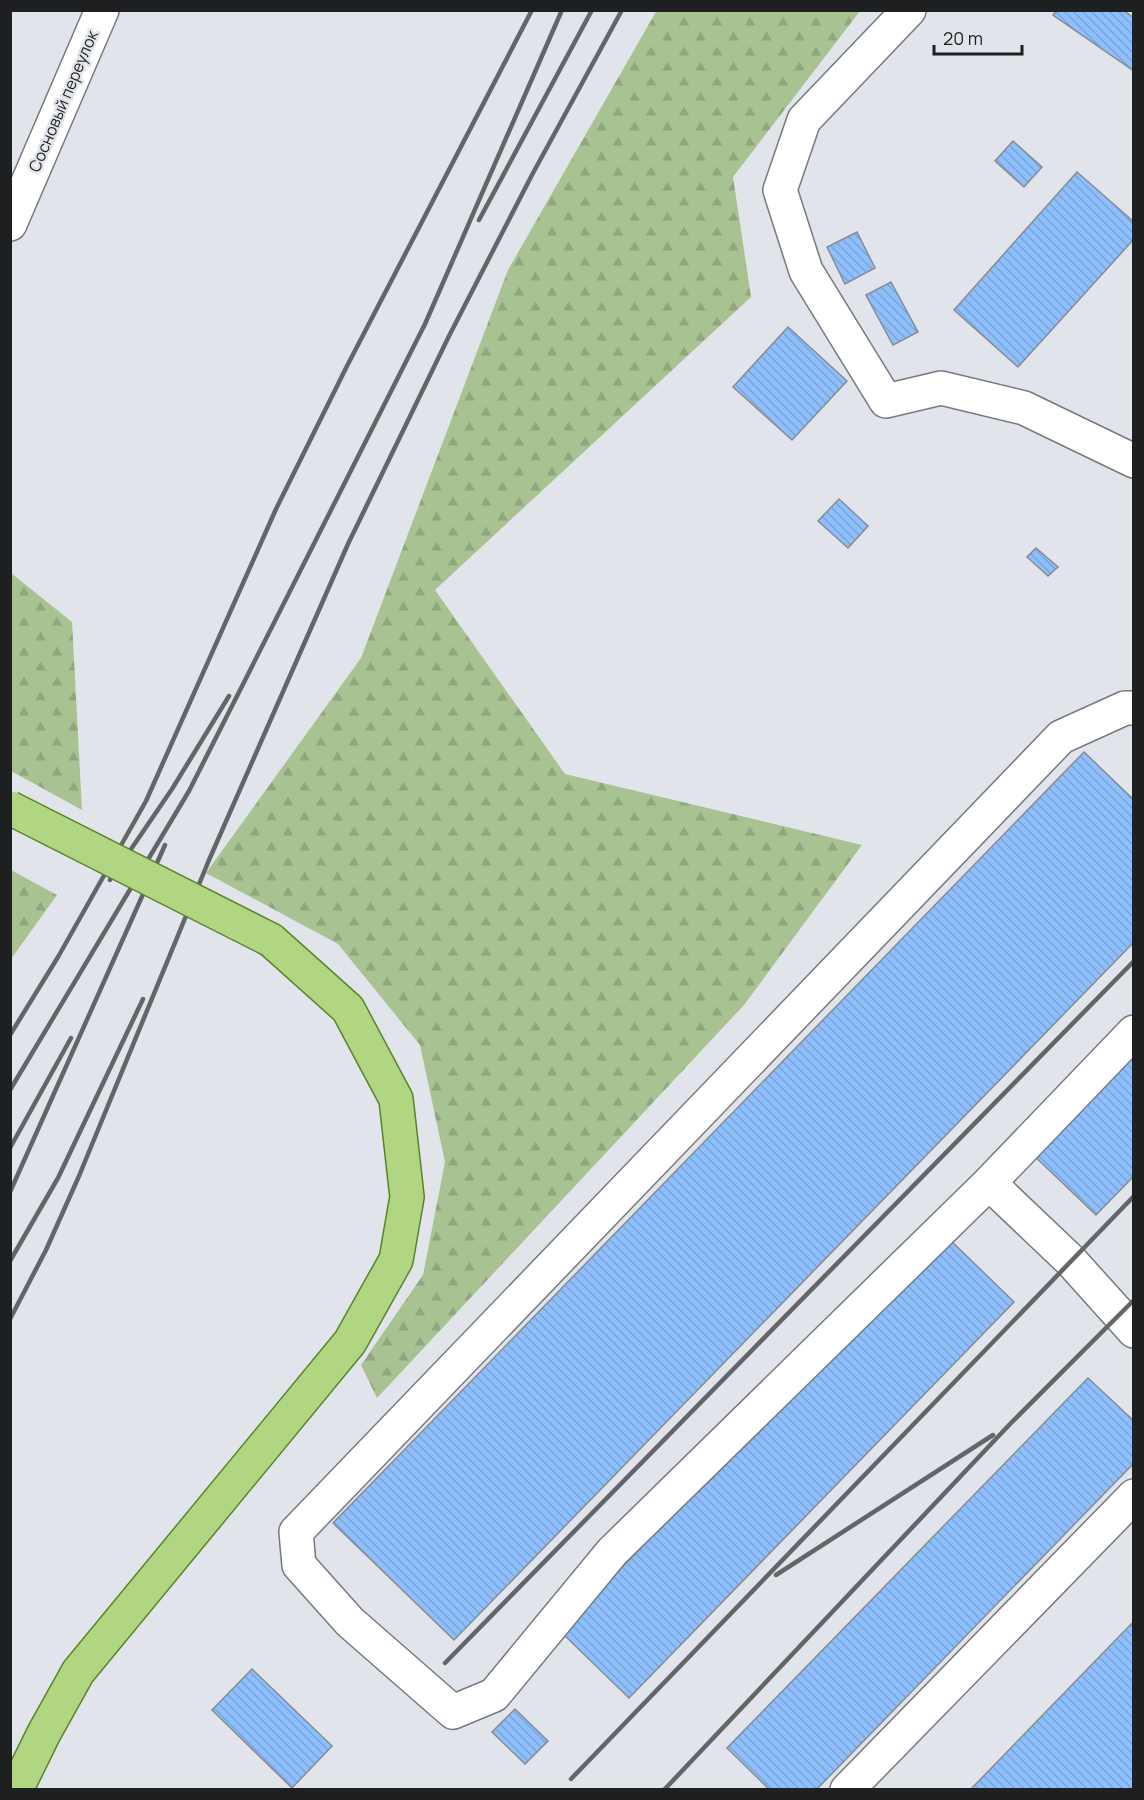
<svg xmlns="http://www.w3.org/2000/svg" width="1144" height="1800" font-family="Manrope,sans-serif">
	<defs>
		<pattern id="forest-firs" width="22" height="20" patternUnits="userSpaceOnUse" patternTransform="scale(1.5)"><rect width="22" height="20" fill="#a8c291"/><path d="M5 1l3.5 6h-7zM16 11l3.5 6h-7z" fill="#90a67d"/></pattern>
		<pattern id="building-back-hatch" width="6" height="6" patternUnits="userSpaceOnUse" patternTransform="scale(1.5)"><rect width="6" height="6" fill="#8ebffd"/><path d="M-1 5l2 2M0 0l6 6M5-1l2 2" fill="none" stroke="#7aa4d9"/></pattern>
	</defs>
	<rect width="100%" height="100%" fill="#e1e5eb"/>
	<path fill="url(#forest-firs)" d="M657 10 860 11 733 177 751 297 435 590 565 774 862 845 744 1005 377 1398 361 1365 423 1275 445 1162 420 1045 338 944 206 873 361 658 508 270Z
		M11 573 72 622 82 810 11 771Z
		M11 870 57 895 11 959Z"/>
	<path fill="url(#building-back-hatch)" stroke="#878b90" stroke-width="1.5" d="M1057 10H1123L1134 18V71L1053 15Z
		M1013 141 1042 167 1024 187 995 161Z
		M1077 172 1134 222V239L1018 367 954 310Z
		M857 232 875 268 845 284 827 247Z
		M891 282 918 332 893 345 866 295Z
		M788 327 847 381 792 440 733 387Z
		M839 499 868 526 848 548 818 521Z
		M1036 548 1058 567 1048 576 1027 557Z
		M1084 752 1134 800V942L454 1640 333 1523Z
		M1134 1042V1176L1096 1215 1028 1150Z
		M945 1235 1014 1302 629 1698 560 1631Z
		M1088 1378 1134 1421V1463L816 1790H770L727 1748Z
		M1134 1621V1790H970Z
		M252 1669 332 1746 292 1788 212 1710Z
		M515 1709 548 1741 525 1764 492 1732Z"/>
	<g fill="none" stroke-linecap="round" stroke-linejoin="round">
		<g stroke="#76797e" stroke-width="36">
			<path id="minor" d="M909 10 804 120 780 190 806 271 886 401 941 388 1024 408 1134 461
				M10 224 102 10
				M1134 708H1125L1061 737 296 1532 299 1565 350 1622 453 1712 494 1695 612 1552 989 1183 1134 1032
				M989 1183 1071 1261 1134 1331
				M847 1790 1134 1496"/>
		</g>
		<g stroke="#5a842a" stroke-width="36">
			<path id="major" d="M16 1790 44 1733 78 1672 350 1342 396 1260 407 1197 396 1099 348 1009 271 940"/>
		</g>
		<use href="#minor" stroke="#fff" stroke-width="33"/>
		<use href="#major" stroke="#b0d682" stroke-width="33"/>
		<path stroke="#636569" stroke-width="4.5" d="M479 220 592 10
			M110 880 172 789 229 696
			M10 1035 58 957 146 801 276 509 347 366 532 10
			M10 1090 189 791 425 324 562 10
			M10 1148 71 1038
			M10 1192 165 845
			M10 1261 58 1178 143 999
			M10 1319 46 1250 79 1176 209 860 348 544 449 336 533 173 622 10
			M776 1575 993 1435
			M445 1663 1134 961
			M571 1779 1134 1196
			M664 1790 1010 1424 1134 1300"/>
		<g stroke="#5a842a" stroke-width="36" stroke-linecap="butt">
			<path id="major-bridge" d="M10 808 271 940"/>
		</g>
		<use href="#major-bridge" stroke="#b0d682" stroke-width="33"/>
	</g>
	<g text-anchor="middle" stroke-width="5" stroke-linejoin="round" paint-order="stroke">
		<g font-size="16" fill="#1e1f21" stroke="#e1e5eb">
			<text transform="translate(63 101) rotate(-67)" y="6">Сосновый переулок</text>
		</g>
	</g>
	<rect width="1144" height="1800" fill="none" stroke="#1e1f21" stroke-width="24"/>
	<path d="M934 45v9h88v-9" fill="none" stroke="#1e1f21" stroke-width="3"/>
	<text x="943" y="45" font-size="18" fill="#1e1f21" stroke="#e1e5eb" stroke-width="4.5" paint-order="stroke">20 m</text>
</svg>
